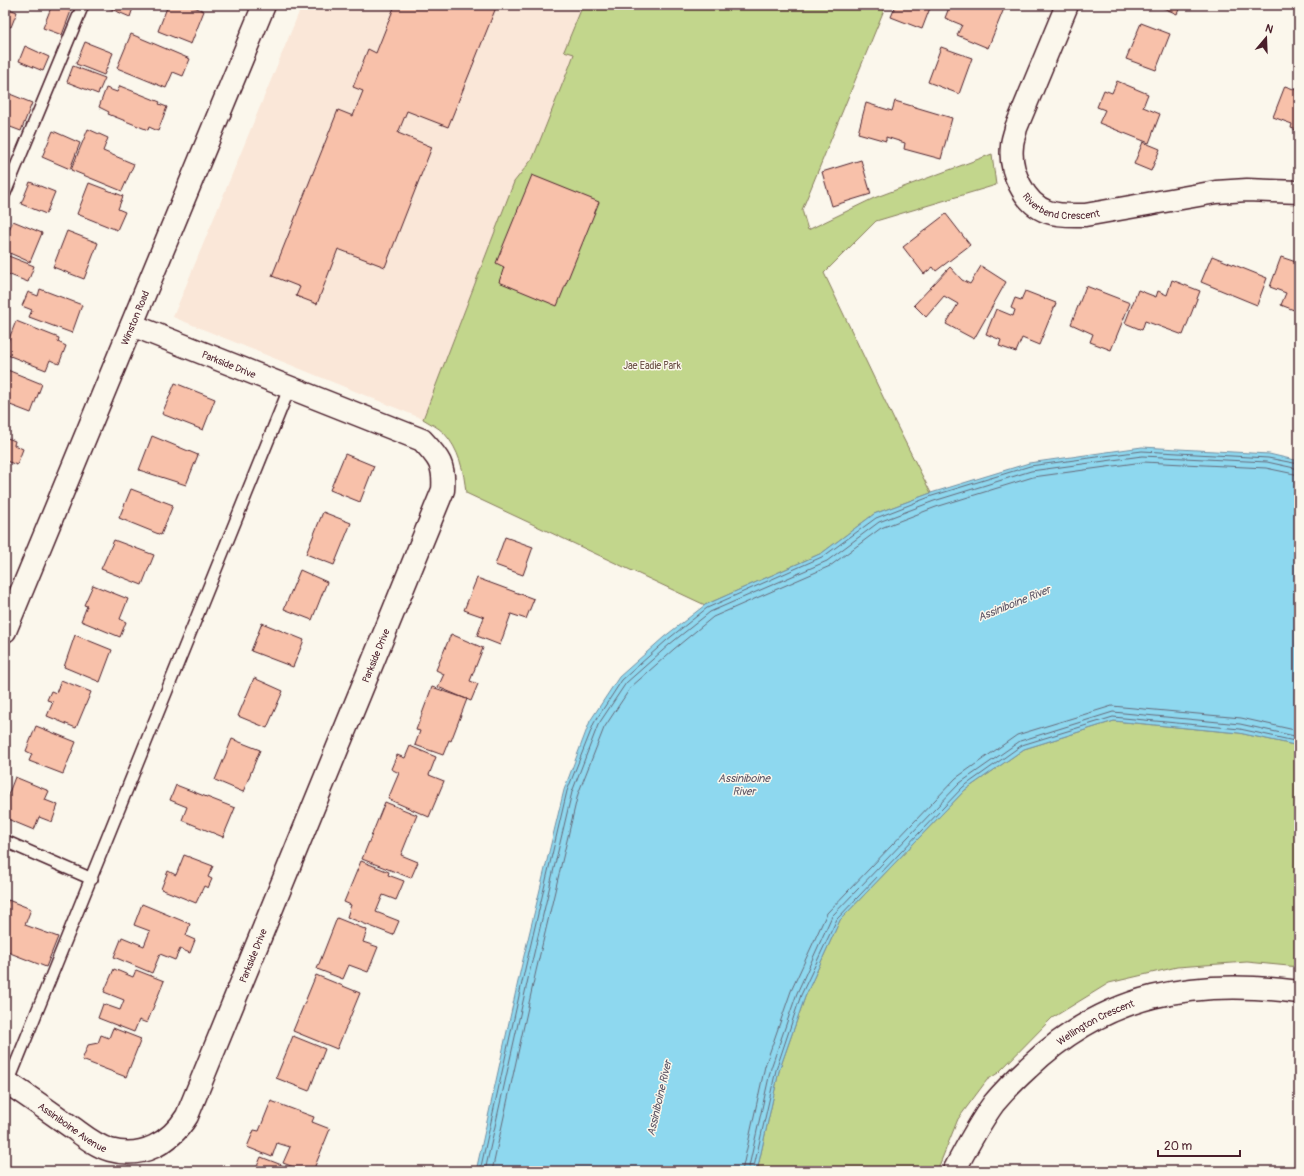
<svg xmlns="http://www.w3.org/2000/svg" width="1304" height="1176" font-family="Pangolin,sans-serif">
	<rect width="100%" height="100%" fill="#fbf7ec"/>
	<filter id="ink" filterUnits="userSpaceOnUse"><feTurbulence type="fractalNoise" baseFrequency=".025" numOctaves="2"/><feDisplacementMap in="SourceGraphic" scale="8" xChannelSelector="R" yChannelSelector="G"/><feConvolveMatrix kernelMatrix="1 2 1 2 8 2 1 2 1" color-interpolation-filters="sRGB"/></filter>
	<g filter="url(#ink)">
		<path fill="#fae7d8" d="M302 5H583L564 51 574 54 570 65 533 158 514 182 423 419 173 317Z"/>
		<path fill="#c2d68c" stroke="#867a5c" d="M583 5H886L802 210 808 230 874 198 992 154 996 185 876 221 824 273 895 422 931 493 874 514 822 553 705 605 466 493C464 471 459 449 444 433 438 427 429 423 423 419L514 182 533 158 570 65 574 54 564 51Z
			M1114 721 1239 733 1299 746V967L1247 962 1177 967 1109 983 1052 1018 998 1073 987 1080 958 1119 937 1171H757L779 1071 805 997 840 920 965 790 1024 749Z"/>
		<path fill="#8ed8ef" stroke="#738ea1" d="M1142 447 1269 454 1299 461V746L1239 733 1114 721 1024 749 965 790 840 920 805 997 779 1071 757 1171H476L521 968 564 790 590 721 619 677 664 637 705 605 822 553 874 514 931 493 1029 463Z"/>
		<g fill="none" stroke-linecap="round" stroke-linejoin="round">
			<path stroke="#656979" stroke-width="1" d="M480 1171 525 969 567 791 594 723 622 680 667 640 707 608 824 556 876 518 932 496 1030 466 1142 451 1268 458 1299 464
				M485 1171 530 970 572 792 598 725 626 683 670 644 710 612 827 561 879 522 934 501 1031 471 1142 456 1267 462 1299 469
				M492 1171 536 971 578 794 604 728 631 687 674 649 713 617 830 566 881 528 936 507 1033 477 1143 462 1266 468 1299 475
				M742 1171 765 1066 791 991 827 913 956 778 1017 735 1112 706 1241 718 1299 731
				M748 1171 771 1068 797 993 832 916 960 783 1020 741 1113 712 1240 724 1299 737
				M753 1171 776 1070 801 995 837 919 963 787 1022 745 1113 717 1240 729 1299 742"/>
		</g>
		<path fill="#f8c1aa" stroke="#4a1f2b" d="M5 5H8L7 8 17 12 11 27 5 25Z
			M52 5H57L71 11 62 35 43 28Z
			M102 5H134L130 17Z
			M168 5H189L204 11 191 44 158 31Z
			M395 5H497L448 127 407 111 398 133 432 147 385 267 338 249 317 304 296 296 300 287 272 276 338 110 353 116 363 91 353 87 368 49 376 53Z
			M896 5H923L930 8 922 29 891 17Z
			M950 5 1005 6 988 48 957 35 962 25 945 18Z
			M1157 5H1181L1177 14Z
			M1141 23 1170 34 1156 70 1126 59Z
			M131 34 190 59 183 76 173 72 166 88 117 68Z
			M85 42 113 53 104 75 76 64Z
			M25 46 49 57 43 71 19 61Z
			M941 47 972 58 959 94 928 82Z
			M73 66 105 78 98 94 67 82Z
			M1117 81 1148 94 1143 107 1160 114 1149 143 1099 123 1105 110 1097 107 1104 90 1112 93Z
			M120 86 160 102 159 104 167 107 158 131 149 127 148 130 108 114 109 112 99 107 106 88 117 92Z
			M1285 86 1299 91V131L1291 128 1292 124 1273 117Z
			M5 92 32 103 21 131 5 125Z
			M895 101 952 118 941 159 904 149 905 143 886 137V141L858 133 866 103 892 111Z
			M88 129 108 138 103 151 134 164 122 191 71 170Z
			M53 131 80 143 70 169 42 157Z
			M1143 142 1160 149 1151 171 1134 164Z
			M861 160 871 194 832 206 822 172Z
			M532 175 599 202 557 306 499 282 504 267 496 263Z
			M30 182 55 192 46 214 21 204Z
			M89 183 123 196 118 209 125 212 117 230 77 214Z
			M946 214 970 245 936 271 933 267 924 274 903 247Z
			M13 221 42 233 30 262 5 251V238Z
			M67 231 98 243 84 279 53 267Z
			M6 255 34 266 28 282 5 273Z
			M1212 256 1267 278 1257 305 1201 282Z
			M1281 257 1299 263V312L1281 305 1286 293 1270 287Z
			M981 266 1006 282 974 339 946 324 958 304 944 296 926 317 914 305 950 267 962 280 970 284Z
			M1172 280 1200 291 1183 335 1145 321 1142 330 1125 323 1138 290 1156 297 1158 291 1167 295Z
			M1086 286 1130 303 1111 350 1090 342 1093 334 1071 324Z
			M40 289 82 305 72 333 29 317 32 310 22 306 28 292 38 296Z
			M1025 291 1056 303 1039 345 1022 338 1016 352 999 346 1001 340 986 334 996 309 1013 316 1015 310 1011 308 1015 298 1021 300Z
			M16 321 59 338 58 342 66 346 59 364 50 360 46 370 5 354V349Z
			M5 369 42 384 31 413 5 403Z
			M175 383 215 399 203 430 162 414Z
			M152 436 198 455 186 485 139 470Z
			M5 437 15 441 14 445 23 449 17 465 6 461 5 463Z
			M345 454 374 466 360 502 330 490Z
			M131 489 173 505 161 535 119 518Z
			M323 512 351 523 334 565 306 554Z
			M505 537 533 547 523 575 495 565Z
			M114 540 154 555 142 585 101 569Z
			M300 570 327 582 312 620 284 609Z
			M477 578 534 599 526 619 511 614 500 645 477 636 484 617 464 610Z
			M93 585 128 599 120 619 126 622 120 637 81 621 87 606 84 605Z
			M262 623 304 640 293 667 251 651Z
			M451 634 483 648 470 681 478 684 471 701 438 687 444 674 436 670Z
			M75 635 112 650 100 682 64 667Z
			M254 678 283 691 267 728 238 716Z
			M61 680 91 692 76 728 47 716 53 702 47 700 51 691 56 693Z
			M432 687 467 699 451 741 449 740 443 755 415 745 420 731 416 730Z
			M36 726 76 742 63 774 29 761 32 754 26 751Z
			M232 739 260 750 243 792 215 780Z
			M410 746 436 757 429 775 444 781 429 817 388 799 399 773 391 769 397 755 405 758Z
			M15 777 49 791 45 800 58 805 52 822 39 817 34 830 5 818V803Z
			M176 785 235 808 223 837 182 820 187 807 170 800Z
			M385 802 417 815 401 855 418 862 411 878 362 859Z
			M184 855 213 866 208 877 212 879 208 888 204 886 196 903 161 889 168 871 176 875Z
			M361 861 389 872 388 875 404 881 396 900 383 895 376 912 399 921 393 935 347 917 351 905 344 902Z
			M8 900 31 909 25 925 58 937 46 967 5 951V909Z
			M142 904 190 924 186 936 195 940 190 953 180 949 175 960 160 954 152 973 114 957 122 937 144 946 150 931 134 925Z
			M337 918 367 930 363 942 378 947 368 972 349 965 343 979 317 969Z
			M114 969 133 977 136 970 164 981 147 1023 139 1020 134 1032 98 1018 103 1004 120 1010 124 1000 104 992Z
			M316 975 360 993 337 1049 293 1031Z
			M113 1028 141 1039 126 1077 82 1060 88 1045 98 1043 101 1035 109 1038Z
			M293 1036 325 1049 309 1091 276 1078Z
			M271 1101 314 1117 312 1122 330 1129 313 1171H304L283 1163 290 1147 277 1143 272 1157 247 1147 254 1130 259 1131Z
			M261 1157 292 1169V1171H255Z
			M1299 1167V1171H1288V1169Z"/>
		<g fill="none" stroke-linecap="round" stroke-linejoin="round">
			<g stroke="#4a1f2b" stroke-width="14">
				<path id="lane" d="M5 193 83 5
					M5 841 92 879
					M8 1083 289 389"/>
			</g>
			<g stroke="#4a1f2b" stroke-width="25">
				<g id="street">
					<path id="s1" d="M1067 5 1016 128C1015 134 1012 140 1012 146 1009 170 1024 204 1048 212 1060 216 1073 215 1085 215L1216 192 1247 190 1299 192"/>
					<path id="s2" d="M5 631 264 5"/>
					<path id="s3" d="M5 1081C28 1096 50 1112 73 1128 84 1136 96 1146 110 1150 142 1159 170 1143 187 1116L443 490C445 465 439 458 422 440L132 325"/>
					<path id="s4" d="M954 1171C966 1148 978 1125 994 1103 1004 1091 1016 1079 1028 1068 1106 993 1194 978 1299 992"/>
				</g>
			</g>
			<use href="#lane" stroke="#fbf7ec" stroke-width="11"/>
			<use href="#street" stroke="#fbf7ec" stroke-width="22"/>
		</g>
	</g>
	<g text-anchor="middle" stroke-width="3" stroke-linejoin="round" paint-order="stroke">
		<g font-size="10" fill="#4a1f2b" stroke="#fbf7ec">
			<text dy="4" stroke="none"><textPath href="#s1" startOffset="243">Riverbend Crescent</textPath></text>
			<text dy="4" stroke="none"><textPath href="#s2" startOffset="339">Winston Road</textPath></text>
			<text transform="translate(229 364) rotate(22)" y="4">Parkside Drive</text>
			<text dy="4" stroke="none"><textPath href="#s3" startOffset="714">Parkside Drive</textPath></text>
			<text dy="4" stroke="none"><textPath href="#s3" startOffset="390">Parkside Drive</textPath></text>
			<text dy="4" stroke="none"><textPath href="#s4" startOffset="210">Wellington Crescent</textPath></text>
			<text dy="4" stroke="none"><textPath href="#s3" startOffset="82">Assiniboine Avenue</textPath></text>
		</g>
		<g font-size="10" fill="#684d43" stroke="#fbf7ec">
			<text x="652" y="369">Jae Eadie Park</text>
		</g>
		<g font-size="11" font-style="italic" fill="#5e5666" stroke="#fbf7ec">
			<text transform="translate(1014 603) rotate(-22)" y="4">Assiniboine River</text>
			<text x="744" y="782">Assiniboine<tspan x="744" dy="13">River</tspan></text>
			<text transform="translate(659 1098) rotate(-77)" y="4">Assiniboine River</text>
		</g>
	</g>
	<rect width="1304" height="1176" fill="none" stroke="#fbf7ec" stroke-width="20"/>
	<rect x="10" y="10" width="1284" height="1156" fill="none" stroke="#4a1f2b" stroke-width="1.5" filter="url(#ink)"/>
	<g transform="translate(1266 38) rotate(19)" stroke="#fbf7ec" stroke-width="3" paint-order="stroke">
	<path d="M0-3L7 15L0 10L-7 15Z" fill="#4a1f2b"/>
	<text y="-6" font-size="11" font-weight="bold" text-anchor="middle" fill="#4a1f2b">N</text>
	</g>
	<path d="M1158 1150v6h82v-6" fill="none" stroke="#4a1f2b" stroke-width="2"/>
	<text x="1164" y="1150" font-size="12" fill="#4a1f2b" stroke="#fbf7ec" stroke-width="3" paint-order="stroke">20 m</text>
</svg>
